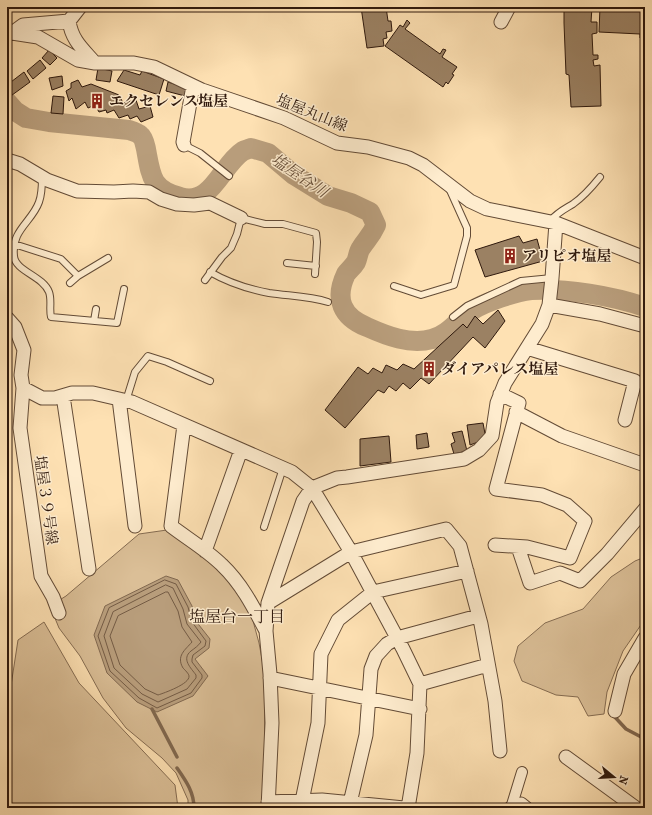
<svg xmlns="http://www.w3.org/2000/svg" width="652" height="815" font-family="'IM FELL French Canon','Noto Serif JP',serif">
	<rect width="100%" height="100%" fill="#fee1b3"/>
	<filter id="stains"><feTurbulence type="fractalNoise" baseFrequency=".005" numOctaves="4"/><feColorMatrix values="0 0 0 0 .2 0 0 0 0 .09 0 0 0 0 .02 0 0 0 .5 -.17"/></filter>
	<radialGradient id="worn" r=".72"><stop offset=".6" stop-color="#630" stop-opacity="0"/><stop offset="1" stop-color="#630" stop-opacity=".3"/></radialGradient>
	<path fill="#dbbf97" stroke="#856c52" d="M167 530 220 569 249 606 259 643 265 675 264 808H188V800L176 773 162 758 126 728 103 698 80 656 59 628 50 606 66 596 139 534Z
		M645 557V619L623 651 607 692 604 714 588 716 578 697 556 695 522 681 514 661 518 646 545 623 583 609 611 577 635 561Z
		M44 622 79 683 175 785 178 808H7V694L10 692 18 640Z"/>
	<path fill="#b89d7b" stroke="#81684f" d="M166 576 178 580 192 606 195 620 210 639 209 648 195 659 208 676 193 696 157 712 137 702 107 673 94 635 105 606Z"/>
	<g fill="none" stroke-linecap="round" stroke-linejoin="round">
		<path stroke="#745b44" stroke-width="1" d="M165 580 176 584 188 607 192 622 206 641 205 646 193 655 192 659V662L202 675V678L191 693 157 708 139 698 110 671 98 636 109 608Z
			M166 585 173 588 183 609 187 624 201 642C198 646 195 648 191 651 181 659 191 668 196 675V678L187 689 158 702 142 694 114 668 104 636 113 612Z
			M166 592H168L178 611 182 627 192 642C185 650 176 656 183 668 185 670 189 674 189 676 190 684 164 693 158 695L145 689 120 665 110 636 118 616Z"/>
		<path stroke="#81684f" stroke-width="3.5" d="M641 636 645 629
			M152 709 177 757
			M613 715 626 729 645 739
			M177 768C186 781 194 792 194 808"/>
		<path stroke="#b89d7b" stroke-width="20" d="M7 102 15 111 26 118 49 122 129 130C132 131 138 133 140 135 144 138 145 145 146 149 151 176 151 189 180 197 212 207 221 165 243 151 245 150 249 149 251 148L268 153 294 175 328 196 351 203 370 212 376 225C371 236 367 239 361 248 358 252 358 258 356 262 353 267 349 270 346 274 334 299 342 317 367 327 387 336 410 345 432 339 448 335 458 320 471 311 485 302 515 292 531 290 566 288 613 296 645 307"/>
	</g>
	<path fill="#9b8163" stroke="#2f190d" d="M361 7H386L388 21H391L392 31 386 32 387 38 383 39 384 46 367 48Z
		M564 7H592L591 22H597V33L592 34 593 55H598V59L593 60 594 66 600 65 601 106 571 107 569 75 566 74 564 23Z
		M600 7H645V38H640V34L599 32Z
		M407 20 410 23 405 29 440 54 443 49 446 50 442 57 457 67 452 74 454 75 448 84 446 82 443 87 385 46 400 25 403 27Z
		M49 50 57 58 50 65 42 58Z
		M40 60 46 68 33 79 27 71Z
		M98 68 112 71 110 82 96 80Z
		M124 70 140 75 142 71 164 79 159 95 117 81Z
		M24 72 30 82 8 98 7 96V85Z
		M62 76 63 86 52 90 49 78Z
		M78 80 82 87 91 84 119 95 123 103 136 100 139 109 150 106 153 117 141 122 137 116 130 119 128 115 119 118 114 110 107 113 106 110 99 112 95 105 88 108 85 102 76 109 72 98 69 101 66 91 71 88V83Z
		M168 82 187 88 185 96 166 91Z
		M53 96 64 97 63 114 51 113Z
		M519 236 523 243 537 239 543 261 485 277 475 250Z
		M498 310 505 321 485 348 473 337 429 384 421 378 410 389 403 383 396 391 389 386 384 393 378 390 345 428 325 410 358 367 368 374 373 368 382 373 386 365 397 370 403 364 414 369 463 324 467 328 475 316 483 324Z
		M483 423 486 439 470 445 467 425Z
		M462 431 467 451 454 454 451 444 455 442 452 433Z
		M427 433 429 447 417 449 416 435Z
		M389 436 391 462 360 466V439Z"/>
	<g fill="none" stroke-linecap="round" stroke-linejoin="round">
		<g stroke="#634b36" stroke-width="8">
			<path id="service" d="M184 145 200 153 229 176
				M42 177C42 186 42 194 39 202 32 222 11 230 14 256 15 271 43 276 49 292 52 300 49 309 51 317L117 323 124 289
				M550 221C558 212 563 210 573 204 583 197 592 187 600 177
				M14 244 61 259 78 276 108 258
				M287 263 316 266
				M210 272C229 283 248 289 269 293 289 296 309 296 328 302
				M205 280 222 257 231 248 237 234 241 218 265 224H283L316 233 317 242 315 274
				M70 283 78 276
				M394 286 421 295 454 285 467 236V228L449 188
				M453 317 467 306 521 281 552 278
				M94 321 96 309
				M126 401 135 372 148 356 167 362 210 381
				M264 527 283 468"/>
		</g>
		<g stroke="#634b36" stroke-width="12">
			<path id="pedestrian" d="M511 808 522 772"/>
		</g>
		<g stroke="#634b36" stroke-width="15">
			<path id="minor" d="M69 21C72 41 83 49 95 63
				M501 22 509 7
				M12 33 23 25 69 21 80 7
				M7 35 12 33 38 37 78 60 95 63H134L154 67 202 90 284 118 337 143 368 147 409 158 423 165 470 201 487 209 556 223 645 258
				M184 145 183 142 193 86
				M7 160 20 164 47 180 77 191 114 192 133 191 149 192 161 199 177 204 194 205 210 203 241 218
				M549 305 600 314 645 326
				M7 318 15 327 24 350 21 375 23 388 20 428 41 576 53 597 59 613
				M527 348 635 381 625 420
				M23 388 42 398H55L72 393H93L132 402 292 472 312 488 351 552 403 649 420 684 417 753 408 808
				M63 396 89 569
				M119 399 135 526
				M516 412 562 436 645 465
				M184 425 171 526C188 539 207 550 222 565 242 584 254 608 266 631
				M495 545 527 547 570 558 585 521 567 505 542 495 496 489 519 403 500 394
				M518 547 530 583 560 573 580 581 607 554 645 509
				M205 551 241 450
				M268 603 351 552 446 529 460 546 481 624 495 701 500 751
				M270 678 420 709
				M420 684 488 665
				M615 711 624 674 645 638
				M566 757 636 808
				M302 801 318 723 321 654 338 620 373 592 467 571
				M268 802 322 800 404 808
				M350 803 366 735 371 669 376 656 387 644 397 638 478 616
				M268 808 272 723 270 674 266 631 268 603 303 501 312 488 337 478 347 477 464 459 479 450 492 436 497 403 505 383 542 324 549 305 552 278 556 223
				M511 808 521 804 526 808"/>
		</g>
		<use href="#service" stroke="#feecce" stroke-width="6"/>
		<use href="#pedestrian" stroke="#feecce" stroke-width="10"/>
		<use href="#minor" stroke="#feecce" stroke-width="13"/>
	</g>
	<defs>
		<g id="building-bare" transform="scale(1.2)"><path d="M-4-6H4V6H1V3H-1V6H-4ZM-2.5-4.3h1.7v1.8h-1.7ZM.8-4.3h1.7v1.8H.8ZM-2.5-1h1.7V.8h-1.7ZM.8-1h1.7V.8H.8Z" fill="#8f2418" stroke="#feecce" stroke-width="2.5" paint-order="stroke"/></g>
	</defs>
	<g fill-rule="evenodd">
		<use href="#building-bare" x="97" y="101"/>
		<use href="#building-bare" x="510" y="256"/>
		<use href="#building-bare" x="429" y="369"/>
	</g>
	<g text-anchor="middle" stroke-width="3" stroke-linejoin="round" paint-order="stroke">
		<g font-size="15" font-weight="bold" fill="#2f190d" stroke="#feecce" text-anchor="start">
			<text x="109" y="106">エクセレンス塩屋</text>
			<text x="522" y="261">アリピオ塩屋</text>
			<text x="441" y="374">ダイアパレス塩屋</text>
		</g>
		<g font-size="15" fill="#2f190d" stroke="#feecce">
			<text transform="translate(312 113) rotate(22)" y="5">塩屋丸山線</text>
			<text transform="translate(46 500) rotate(82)" y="5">塩屋３９号線</text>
		</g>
		<g font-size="16" font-style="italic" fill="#664e39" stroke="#feecce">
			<text transform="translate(300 175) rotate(34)" y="6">塩屋谷川</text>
		</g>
		<g font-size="16" fill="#2f190d" stroke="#feecce">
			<text x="237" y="622">塩屋台一丁目</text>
		</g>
	</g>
	<rect width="652" height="815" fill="none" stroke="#fee1b3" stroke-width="24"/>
	<rect x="8" y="8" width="636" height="799" fill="none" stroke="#2f190d" stroke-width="2"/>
	<rect x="12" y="12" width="628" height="791" fill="none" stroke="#2f190d"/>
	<g transform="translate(614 777) rotate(108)" stroke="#feecce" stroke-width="3" paint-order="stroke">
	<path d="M0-3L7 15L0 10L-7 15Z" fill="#2f190d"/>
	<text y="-6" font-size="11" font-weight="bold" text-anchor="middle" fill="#2f190d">N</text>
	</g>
	<rect width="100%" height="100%" filter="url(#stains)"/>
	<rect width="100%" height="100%" fill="url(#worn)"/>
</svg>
